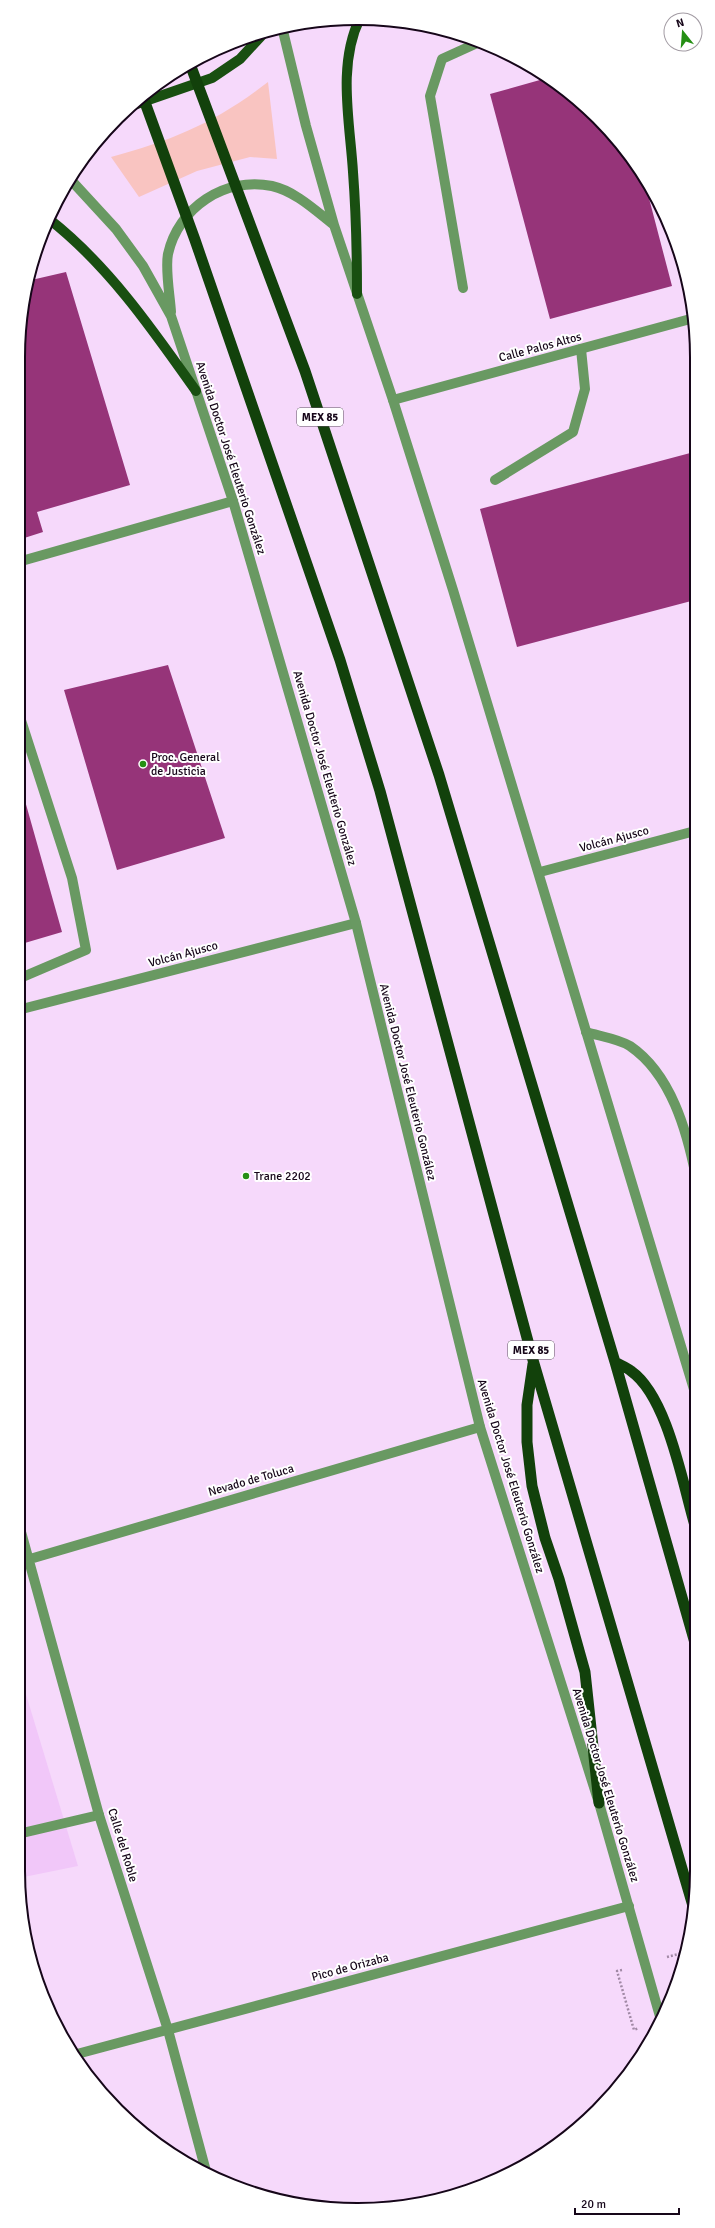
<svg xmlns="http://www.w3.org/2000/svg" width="715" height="2228" font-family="Signika,sans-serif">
	<rect width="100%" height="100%" fill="#f6d9fb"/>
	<path fill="#f1c7f9" d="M18 1668 78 1866 19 1878 18 1870Z"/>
	<path fill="#f9c4c1" d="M268 82 277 159 250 157 197 171 139 197 111 157C174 140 216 122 268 82Z"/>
	<path fill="#963479" d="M547 78 598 118 645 183 672 286 550 319 490 94Z
		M66 272 130 485 37 512 43 532 18 540V358L25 291 27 281Z
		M694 452 695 600 517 647 480 509Z
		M168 665 225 838 117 870 64 690Z
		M18 776 62 932 18 945Z"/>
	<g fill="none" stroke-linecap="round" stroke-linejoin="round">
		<path stroke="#a189a5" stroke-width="2.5" stroke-dasharray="2 2" stroke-linecap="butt" d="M667 1957 686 1952
			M622 1970 617 1971 634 2030 639 2028"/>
		<path stroke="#699962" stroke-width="10" d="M463 288 430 96 442 59 475 44
			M495 480 573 432 585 389 581 349
			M18 711 72 878 86 950 18 979
			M586 1032C599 1036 619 1039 630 1046 671 1074 687 1131 696 1177
			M18 1834 99 1815"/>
		<path stroke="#699962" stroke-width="10" d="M393 400 694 318
			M18 562 233 501
			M540 872 695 831
			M18 1010 356 923
			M18 1521 99 1815 168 2030 207 2175
			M30 1559 480 1427
			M77 2054 629 1906"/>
		<path stroke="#699962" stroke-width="10" d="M282 27 306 126 334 225 393 400 453 590 696 1396
			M70 179 116 229 143 266 171 316 233 501 356 923 480 1427 599 1803 661 2020
			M171 312C170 296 165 269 168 254 178 208 225 176 272 186 295 191 316 211 334 225"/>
		<path stroke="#194f11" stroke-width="10" d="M131 106 212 78 240 59 264 33
			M49 219C108 265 153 330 196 391
			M357 294C357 253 356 212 353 172 350 122 337 65 360 18"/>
		<path stroke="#12410b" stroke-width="11" d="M190 64 305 371 439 775 615 1362 697 1650
			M143 97 195 240 340 660 380 791 533 1360 693 1906
			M615 1362C620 1365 626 1367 631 1371 668 1397 683 1486 696 1529
			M533 1364 527 1405V1442L532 1486 545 1538 559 1579 585 1672 599 1803"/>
	</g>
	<g fill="#258f14" stroke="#fff" stroke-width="1.5">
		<circle cx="143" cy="764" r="4"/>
		<circle cx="246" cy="1176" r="4"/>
	</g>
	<g text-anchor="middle" stroke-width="4" stroke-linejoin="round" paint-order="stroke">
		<g fill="#fff" stroke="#5c515e" stroke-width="1">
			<rect x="297" y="408" width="46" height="18" rx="3"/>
			<rect x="508" y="1341" width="46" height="18" rx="3"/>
		</g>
		<g font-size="11" font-weight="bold" fill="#160619">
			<text x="320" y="421">MEX 85</text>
			<text x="531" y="1354">MEX 85</text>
		</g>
		<g font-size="12" fill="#160619" stroke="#fff">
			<text transform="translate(540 347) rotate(-15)" y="4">Calle Palos Altos</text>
			<text transform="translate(231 458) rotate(72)" y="4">Avenida Doctor José Eleuterio González</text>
			<text transform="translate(325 768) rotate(74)" y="4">Avenida Doctor José Eleuterio González</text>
			<text transform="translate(614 839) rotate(-15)" y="4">Volcán Ajusco</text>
			<text transform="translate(183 954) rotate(-15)" y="4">Volcán Ajusco</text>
			<text transform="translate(408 1082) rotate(76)" y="4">Avenida Doctor José Eleuterio González</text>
			<text transform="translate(511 1476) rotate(73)" y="4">Avenida Doctor José Eleuterio González</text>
			<text transform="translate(251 1480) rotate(-16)" y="4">Nevado de Toluca</text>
			<text transform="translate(606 1785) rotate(73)" y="4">Avenida Doctor José Eleuterio González</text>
			<text transform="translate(123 1845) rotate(73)" y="4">Calle del Roble</text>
			<text transform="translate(350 1967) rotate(-15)" y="4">Pico de Orizaba</text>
		</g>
		<g font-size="12" fill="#160619" stroke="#fff" text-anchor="start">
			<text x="151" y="761">Proc. General<tspan x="151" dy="14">de Justicia</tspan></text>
			<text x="254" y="1180">Trane 2202</text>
		</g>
	</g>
	<path d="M0 0H715V2228H0ZM357 25H358A332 332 0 0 1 690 357V1871A332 332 0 0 1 358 2203H357A332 332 0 0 1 25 1871V357A332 332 0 0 1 357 25Z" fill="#fff" fill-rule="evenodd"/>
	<path fill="none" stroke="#160619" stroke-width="2" d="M357 25H358A332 332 0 0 1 690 357V1871A332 332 0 0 1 358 2203H357A332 332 0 0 1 25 1871V357A332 332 0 0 1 357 25Z"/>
	<g transform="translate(683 32) rotate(343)"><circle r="19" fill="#ffffff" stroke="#a29ba3"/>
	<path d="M0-3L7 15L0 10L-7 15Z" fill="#258f14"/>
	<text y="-6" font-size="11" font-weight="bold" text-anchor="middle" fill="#160619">N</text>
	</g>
	<path d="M575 2208v6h104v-6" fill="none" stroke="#160619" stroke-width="2"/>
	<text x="581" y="2208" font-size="12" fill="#160619" stroke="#ffffff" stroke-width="3" paint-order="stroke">20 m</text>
</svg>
